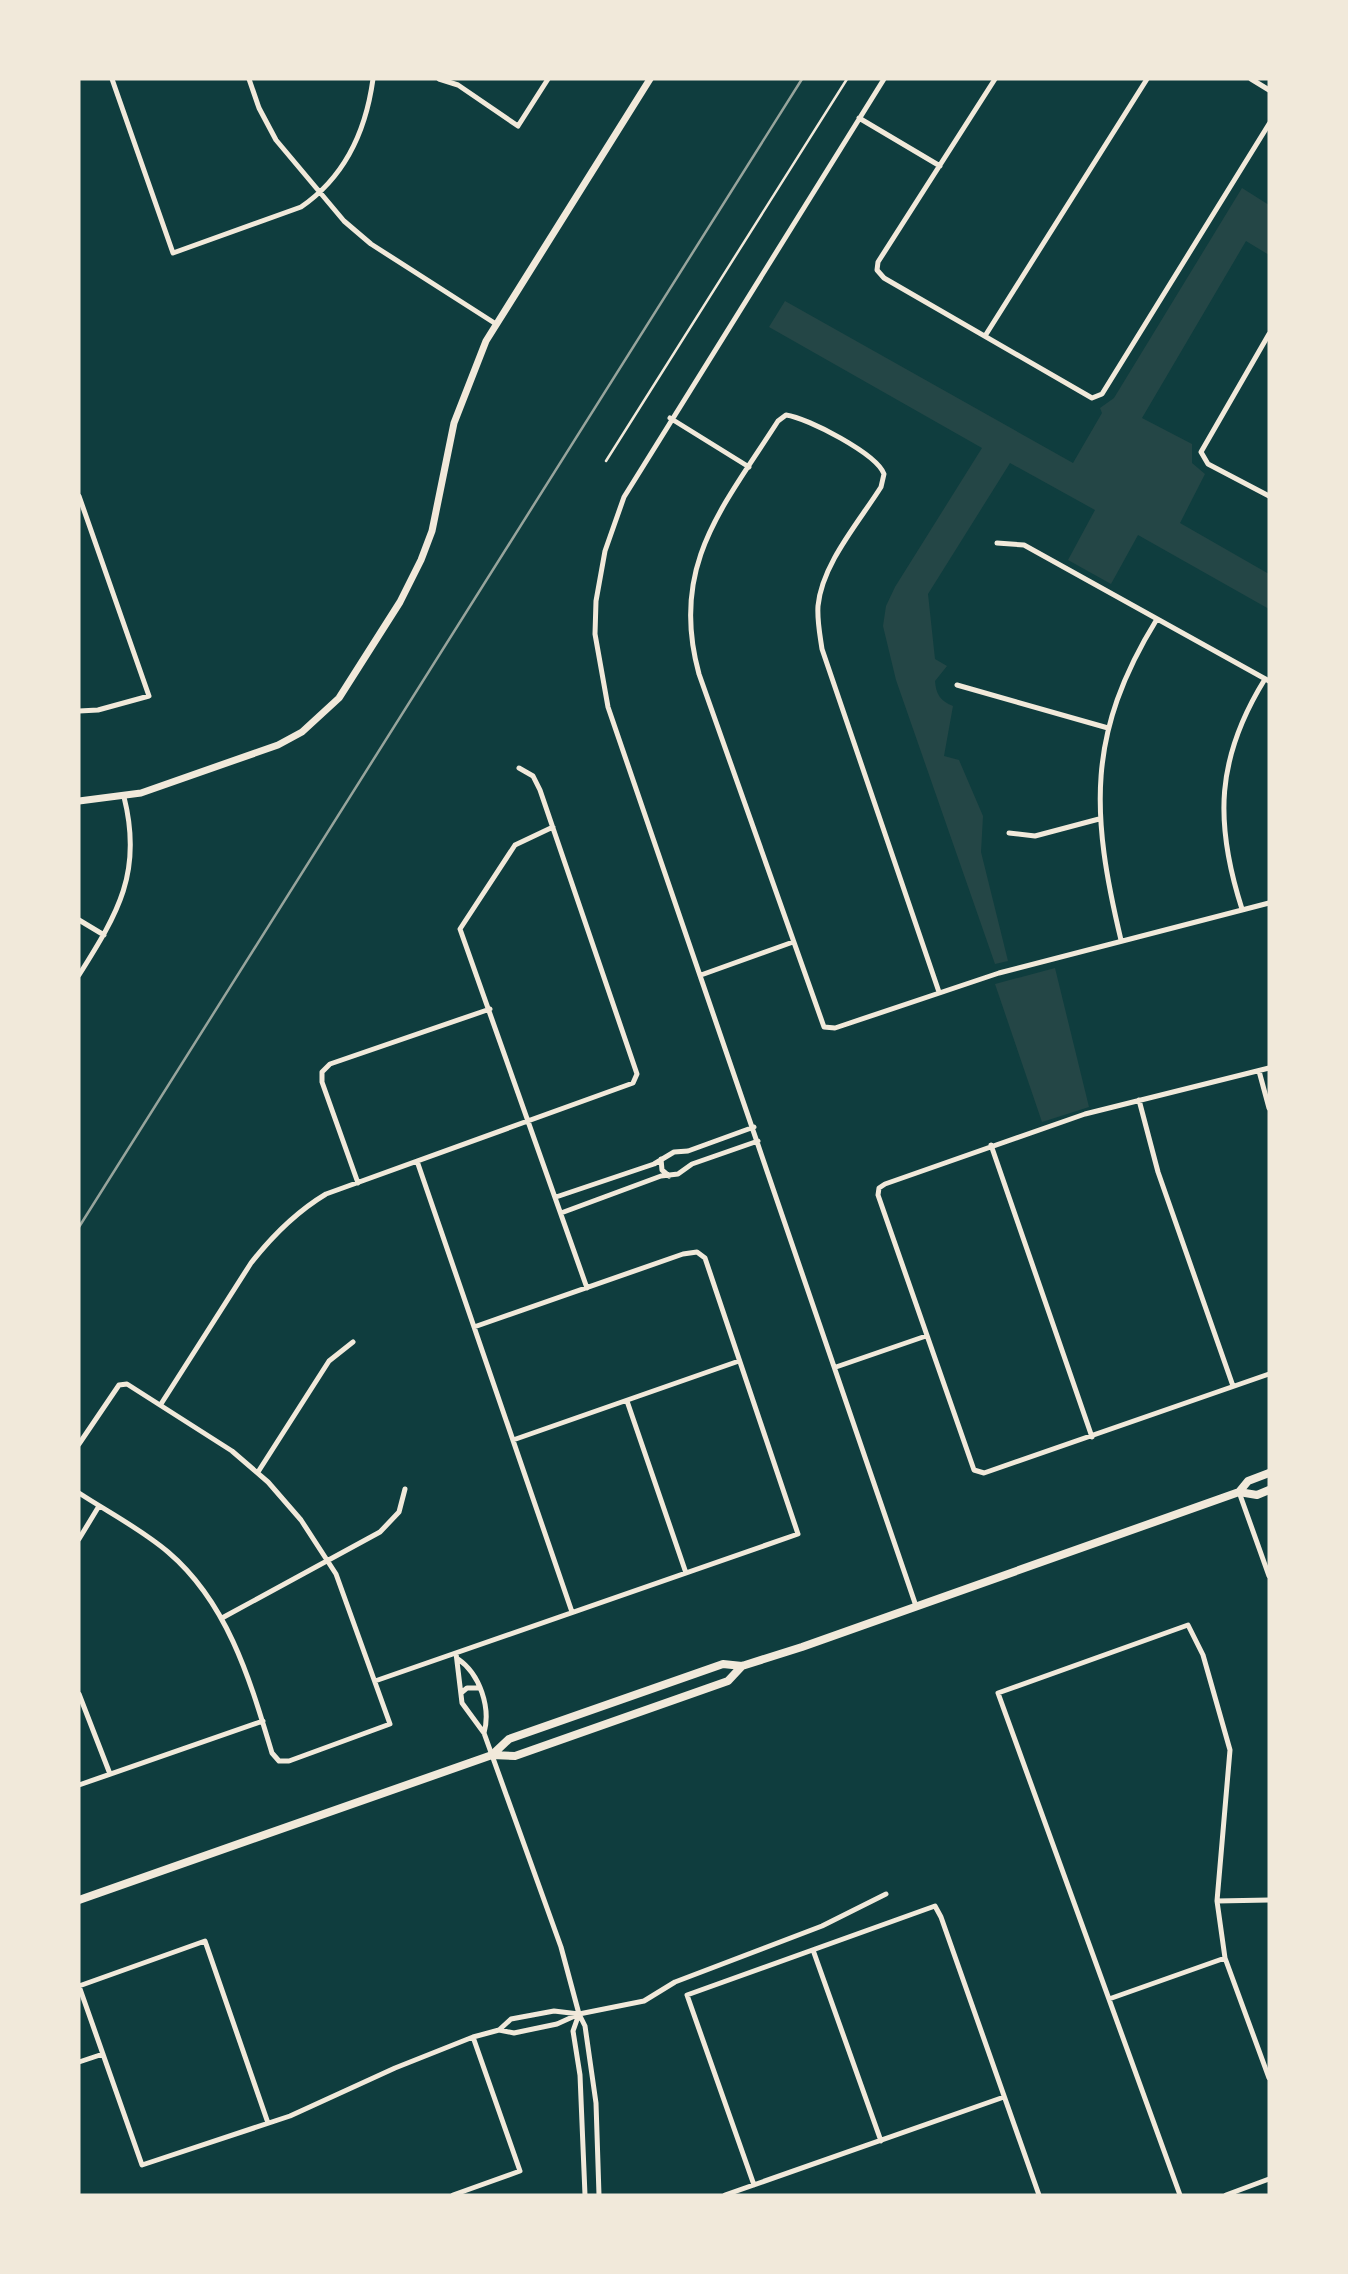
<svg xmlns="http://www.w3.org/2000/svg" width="1348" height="2274" font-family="Commissioner,sans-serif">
	<rect width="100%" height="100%" fill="#0f3d3e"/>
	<path fill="#244646" d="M1242 188 1269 205V255L1246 241 1142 418 1192 444V463L1205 474 1180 523 1269 574V609L1138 535 1111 584 1068 560 1095 510 1010 463 928 594 935 659 947 666 935 681C936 694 940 701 953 706L944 756 959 760 983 816 981 852 1008 961 995 964 896 680 883 626 886 606 895 587 982 448 769 327 785 301 1073 463 1102 413 1100 408 1114 398Z
		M1055 968 1089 1107 1042 1122 995 984Z"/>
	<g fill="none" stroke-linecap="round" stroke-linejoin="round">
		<path stroke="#f1e9da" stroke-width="2.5" d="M606 461 847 79"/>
		<path stroke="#f1e9da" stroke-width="5" d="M112 79 173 253 301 207C345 177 366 130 373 79
			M249 79 259 108 276 140 344 221 371 244 496 324
			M439 79 458 85 518 126 548 79
			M884 79 624 497 605 551 596 601 595 634 608 707 916 1606
			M995 79 878 262 877 270 884 278 1092 398 1102 394 1269 124
			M1251 79 1269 90
			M859 118 940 166
			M1269 334 1201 452 1208 464 1269 496
			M985 336 1147 79
			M670 418 749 467
			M79 496 149 696 98 710 79 711
			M997 543 1024 545 1269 681
			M957 685 1108 728
			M553 827 515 845 460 929 587 1288
			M1009 833 1035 836 1099 819
			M1242 909C1214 822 1216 758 1265 679
			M79 920 104 935
			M1121 940C1091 814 1086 734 1157 619
			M79 975C118 913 143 872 124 797
			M701 975 793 942
			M939 992 822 649C820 635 817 621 818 606 822 564 859 522 881 487L884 474C877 454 808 418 786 415L778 421C723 507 669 566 699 674L824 1027 835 1028 999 973 1269 903
			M1269 1068 1085 1114 885 1184 879 1188 878 1195 974 1470 984 1473 1269 1374
			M1259 1071 1269 1108
			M1139 1100 1158 1172 1233 1386
			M991 1145 1092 1437
			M661 1159 662 1170 669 1176
			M417 1161 572 1612
			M358 1183 322 1082V1072L330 1064 490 1009
			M556 1197 654 1164 674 1152 688 1151 754 1127
			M561 1213 661 1176 678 1174 692 1164 758 1141
			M836 1367 926 1336
			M627 1401 686 1573
			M161 1404 251 1263C273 1235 296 1212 326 1194L633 1083 637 1074 540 790 533 776 519 768
			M513 1440 739 1361
			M79 1444 119 1385 127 1384 232 1451 268 1482 301 1520 336 1574 390 1724 289 1761H279L272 1753C250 1680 228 1603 168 1552 141 1529 108 1512 79 1493
			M258 1472 329 1361 353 1342
			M1239 1492 1269 1576
			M79 1539 99 1506
			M222 1618 380 1532 399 1512 405 1489
			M456 1653 462 1703 484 1733 561 1947 579 2014 585 2026 596 2103 599 2195
			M458 1659C480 1674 491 1708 484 1733
			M375 1681 798 1534 705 1258 697 1252 683 1254 474 1327
			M461 1693 467 1688H479
			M79 1694 110 1774
			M79 1785 263 1721
			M1217 1901 1269 1900
			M813 1950 881 2141
			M1109 1999 1225 1958
			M579 2014 573 2031 580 2075 585 2195
			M499 2030 514 2033 557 2024 579 2014 644 2001 675 1982 822 1926 886 1894
			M79 2062 103 2054
			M268 2123 205 1941 79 1986 142 2165 290 2116 395 2068 473 2037 499 2030 511 2019 554 2011 579 2014
			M754 2185 687 1995 935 1906 941 1917 1039 2195
			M453 2195 520 2171 473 2037
			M725 2195 1004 2097
			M1180 2195 998 1693 1188 1625 1203 1655 1230 1750 1217 1901 1225 1958 1269 2078
			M1226 2195 1269 2179"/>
		<path stroke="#f1e9da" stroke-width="7" d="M79 801 141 793 278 745 302 732 339 698 400 602 421 560 432 531 454 423 486 341 650 79"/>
		<path stroke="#f1e9da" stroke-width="8" d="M1239 1492 1257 1495 1269 1490
			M492 1755 509 1739 723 1664 742 1666 802 1647 1239 1492 1248 1481 1269 1473
			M79 1900 492 1755 515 1756 728 1681 742 1666"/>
		<path stroke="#97a49c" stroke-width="2.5" d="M79 1227 802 79"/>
	</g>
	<rect width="1348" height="2274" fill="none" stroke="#f1e9da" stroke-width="161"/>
</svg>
